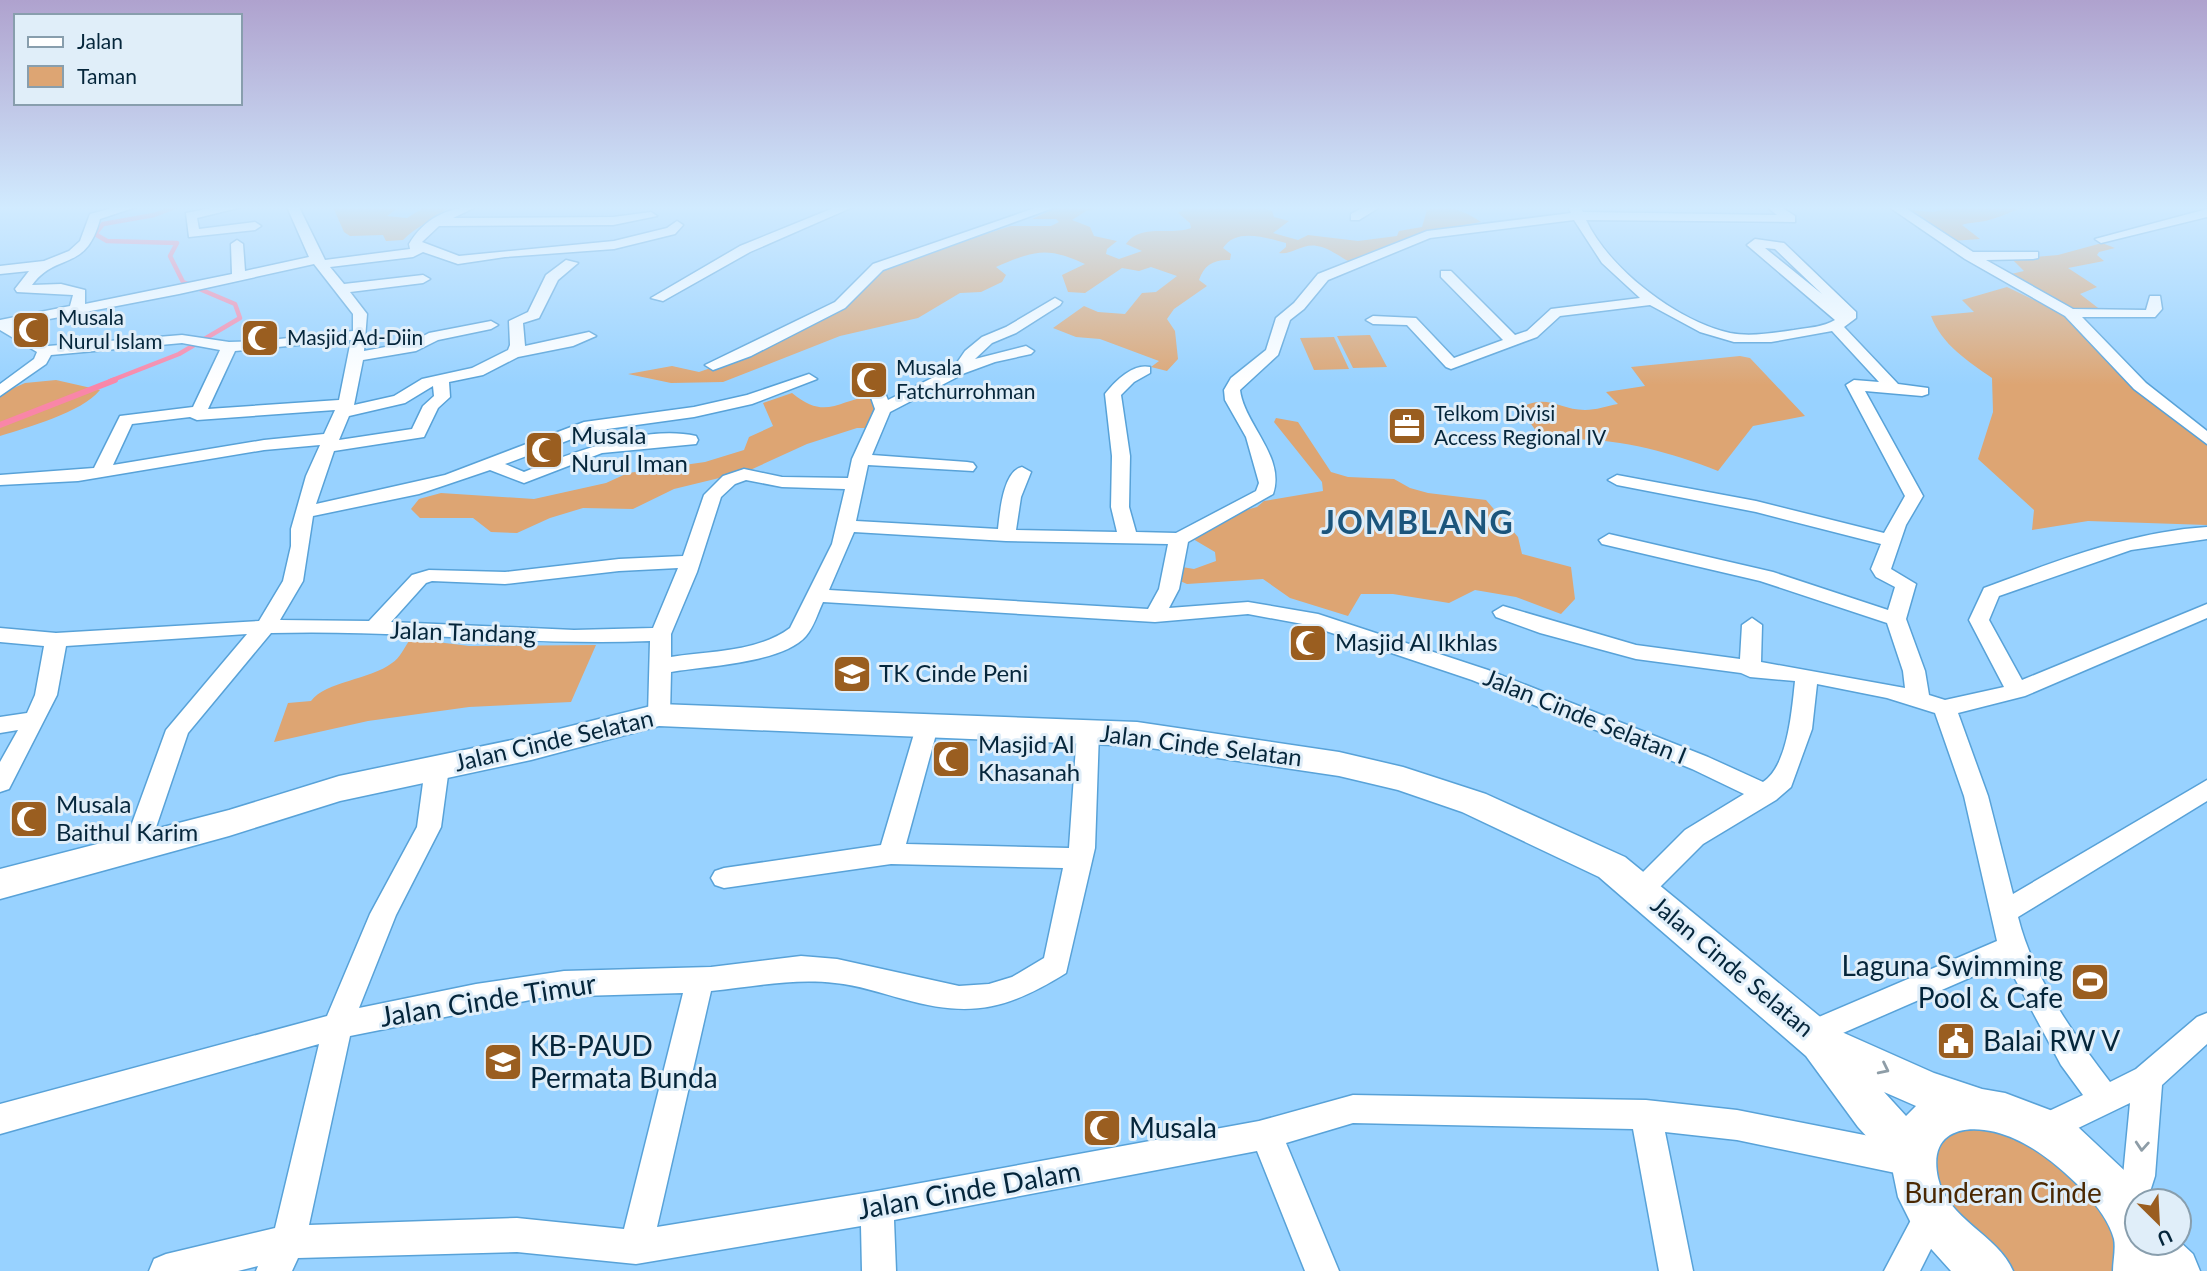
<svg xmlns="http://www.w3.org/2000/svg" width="2207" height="1271" font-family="Lato,sans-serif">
	<rect width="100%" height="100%" fill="#98d2ff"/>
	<path fill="#dda573" d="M333 207H399L387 216 407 218 425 207 447 209C433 221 416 226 403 240L386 241 383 235 350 236 344 232Z
		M1058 207H1105L1086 211 1072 220 1090 227 1094 236 1117 241 1107 249 1106 254 1119 259 1142 251 1126 244C1141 223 1170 236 1191 228L1190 223 1178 213 1186 207H1260L1272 211 1274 217 1289 221 1273 233 1298 240 1308 235 1358 241 1397 236 1399 231 1422 227 1427 210C1447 204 1464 210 1481 222L1419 233 1348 261C1339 256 1327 247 1317 246 1302 243 1293 255 1279 253L1286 247V243C1267 238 1236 227 1223 248L1231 254 1230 260C1214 259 1204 265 1199 280L1207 286 1174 309 1167 319 1175 331 1178 359 1167 371 1151 367 1159 361 1100 339 1076 337 1053 328 1084 306 1098 312 1125 314 1142 293 1156 292 1177 276 1151 267 1139 271 1122 268 1085 293 1068 292 1062 275 1085 264C1046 246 1034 251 996 267L1006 275 1002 282 981 292 960 293 918 318 840 336 723 382 671 383 628 374 672 366 699 372 754 353 844 309 882 272 908 258 1011 226H1051L1059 222 1056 219H1032Z
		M1952 207H2029C2013 209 2001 218 1985 221 1977 223 1969 222 1962 225L1980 239 1951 241 1911 210 1933 212Z
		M2102 243 2115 248 2099 252 2097 255 2104 261 2068 268 2097 287 2080 294 2102 311 2075 312 2011 274 2024 271 2012 259 2058 255Z
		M2007 287 2072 318 2207 443V525L2088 521 2032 530 2034 510 1978 459 1993 412 1992 378C1968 361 1942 345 1931 316L1974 312 1962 300Z
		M1370 335 1387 367 1353 368 1337 336Z
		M1334 337 1349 369 1314 370 1300 338Z
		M1740 356 1750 358 1805 416 1753 426 1718 471C1662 449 1604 434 1543 441L1520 408C1547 393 1559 410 1585 410 1596 410 1607 406 1618 404L1606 392 1645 386 1631 367Z
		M56 380 100 390C81 413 28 427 0 436V394L25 383Z
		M792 393C826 421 837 400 872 396L890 409 878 428H857L807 444 748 471 674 489 633 509 583 508 550 518 517 533 491 532 473 518H420L411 509 419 499 441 493 534 499 606 483 628 473 705 462 744 450 749 437 773 426 763 403Z
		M1276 418 1298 422 1331 472 1348 477 1394 479 1410 488 1428 493 1486 500 1518 537 1522 554 1571 567 1575 599 1561 614 1516 597 1475 590 1449 603 1393 594H1361L1348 616 1290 598 1263 579 1187 584 1180 581 1182 567 1194 569 1216 561 1215 552 1193 539 1219 517 1257 507 1264 501 1323 491 1322 482 1274 422Z
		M421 640 469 646 596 645 571 702 469 707 368 721 274 742 288 703 311 701C326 681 370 680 392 663 400 658 404 648 409 641Z
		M2002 1109 2137 1243 2161 1271H1971L1918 1124Z"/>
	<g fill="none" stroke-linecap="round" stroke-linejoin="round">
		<path stroke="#f986a8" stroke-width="4.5" d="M110 381 179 354 240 318 235 304 183 282 170 256 177 243 107 241 95 234 103 224 154 215 175 207"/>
		<path stroke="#f986a8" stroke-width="6" d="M0 425 115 380"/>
		<g stroke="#58a2d8" stroke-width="3">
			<path id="street" d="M116 207H136L100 219C86 273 57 251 32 285L61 284 85 290V304L232 274 231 244 237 240 243 244 245 271 309 257 287 207H299L325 260 410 249 409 244C424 219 447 207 476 207L453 218 613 217 651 212 657 216 613 225 439 226 422 242 459 256 614 241 667 228 677 221 683 225 675 234 614 249 505 257 458 264 423 252 413 257 330 267 344 284 423 275 430 279 423 283 350 292 367 314 364 351 412 342 429 333 491 321 498 325 491 329 438 340 416 351 363 360 354 405 394 396 422 379 472 368 508 350 510 345 509 321 528 312 546 275 566 260 578 263 558 280 539 318 523 323 525 346 589 332 596 336 573 346 518 357 483 375 449 382 450 397 438 408 424 437 334 451 316 504 445 475 584 422 694 407 747 395 809 374 817 379 752 404 694 417 593 431 505 464 524 472C571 453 645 424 696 436L698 440 696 444 602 453 524 483 490 470 419 494 313 516 303 581 280 620 369 621 412 575 429 570 505 572 619 559 683 556 704 495 723 476 744 469 782 477 848 478 852 459 875 409 868 389 870 386H882L888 400 954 367 965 351 982 337 1006 327 1055 298 1062 302 1060 305 1016 333 992 343 975 359 1026 346 1034 351 1031 354 995 362 965 373 890 412 872 455 967 462 973 463 976 467 973 471 868 465 856 521 998 529C1000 512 1003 471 1022 467L1031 472 1021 497 1016 530 1117 532 1111 507 1112 456 1105 394C1115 381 1133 363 1150 367V373L1134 382 1121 395 1130 456 1129 507 1136 532 1176 533 1256 491 1259 483 1246 437 1225 400 1224 390 1231 378 1266 350 1276 318 1294 303 1318 274 1427 231 1571 213 1568 207H1580L1583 212 1777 215 1767 207H1781L1795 216V222L1586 220C1609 269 1677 321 1730 333 1750 337 1773 333 1794 330 1806 328 1824 327 1835 320L1747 245 1755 239 1784 243 1856 312V318L1844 327 1898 384 1928 388V394L1922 396 1865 391 1923 496 1906 525 1891 569 1916 584 1906 619 1925 671 1929 695 1945 700 2004 687 1969 620 1984 588C2057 561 2129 532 2207 527V539L2131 550 1999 596 1989 620 2022 680 2207 604V618L2025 696 1958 713 1988 796 2013 894 2207 780V801L2018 917C2033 977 2073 1034 2110 1082L2136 1069 2197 1017 2207 1013V1044L2162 1085 2155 1176 2147 1201H2137V1223L2127 1227 2115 1223 2111 1211 2123 1176 2130 1103 2043 1145 2032 1141 2027 1130 2032 1119 2083 1095 2061 1065 2006 962 1820 1043 1810 1047 1800 1043 1795 1034 1800 1025 1997 941 1964 796 1935 713 1887 698 1817 684 1812 729 1791 787 1776 800 1703 844 1650 897 1641 901 1632 897 1628 890 1632 883 1685 830 1744 794 1692 769 1472 680 1308 625 1248 614 1155 622 823 602C818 612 814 627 806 636 783 663 706 666 671 672L670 715 667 721H651L648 715 650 641C523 646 397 629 271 633L188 733 149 848 145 855 136 858 127 855 123 848 166 730 247 634 66 646 57 695 9 789 0 792V762L18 730 0 733V717L27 713 35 695 44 646 0 642V628L56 633 259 621 283 581 291 546V529L306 476 320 445 264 450 78 481 0 485V475L94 468 120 416 193 407 220 350 182 343 51 355 46 364 0 396V384L34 359 37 352 0 330V320L70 306 73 295 17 292 15 289 29 271 0 274V266L44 261 69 251 80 241 90 214ZM1574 220 1602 263 1640 298 1551 309 1527 331 1515 335 1451 271H1441V277L1503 340 1454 358 1416 318 1373 316 1366 320 1373 324 1407 325 1446 367 1451 369 1537 337 1560 316 1650 305 1700 332 1734 342H1771L1832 331 1879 382 1854 380 1846 385 1905 496 1884 533 1756 501 1617 475 1608 480 1617 485 1756 512 1881 544 1871 569 1876 577 1895 587 1888 610 1773 572 1609 534 1599 540 1602 544 1760 581 1887 623 1903 671 1905 688 1761 662 1762 625 1752 618 1742 625 1740 659 1636 645 1503 606 1493 612 1496 617 1540 633 1636 659 1741 673 1750 677 1795 681C1792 709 1788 766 1763 782L1708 757 1488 670 1318 614 1248 602 1169 608 1179 589 1188 542 1273 494C1286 457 1244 424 1240 390L1278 355 1290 320 1304 309 1328 280 1430 238ZM1765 248 1775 249 1822 294ZM314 264 353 314V331L261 341 229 342 182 335 48 346 13 326 179 294ZM351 340 339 400 208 409 235 351ZM433 386 434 396 423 406 412 429 339 440 349 416 405 403ZM335 410 324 434 264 440 113 465 132 424 190 417 197 420ZM746 480 782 487 845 489 832 544 790 628C758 652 710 651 671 657V634L697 572 721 497 735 484ZM854 532 1006 541 1168 544 1159 589 1148 609 829 590ZM678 568 653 628 574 630 391 622 426 583 432 581 505 584 619 571Z
				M216 207H242L197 218 199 229 255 222 261 226 255 230 189 237 186 213Z
				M836 207H853L750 252 663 301 651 298 740 246Z
				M1038 207H1056L883 270 845 308 751 356 713 370 705 365 835 302 873 264Z
				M1364 207H1380L1359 220H1351V214Z
				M1889 207H1904L1973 252H2038V258L2033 259 1986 260 2073 309 2146 310 2150 296H2160L2162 309 2155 317H2082L2146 383 2207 431V444L2134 389 2065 316 1965 259Z
				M2207 209V217L2101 243 2095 239Z
				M927 719 935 721 938 727 906 844 1069 848 1077 732 1080 726H1096L1099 732 1095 848 1066 973C1007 1010 970 1018 903 999 880 993 858 985 835 983 792 978 753 987 711 991L657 1227 877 1191 1259 1121 1353 1095 1646 1100 1737 1110 1910 1144 1921 1149 1926 1160 1921 1171 1910 1176 1737 1140 1665 1132 1693 1271H1659L1633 1129 1353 1123 1286 1143 1339 1271H1305L1257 1151 894 1220 896 1271H862L861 1226 636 1264 517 1252 298 1258 292 1271H256L258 1266 238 1271H149L154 1259 166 1254 275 1228 319 1044 0 1134V1104L327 1016 370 914 417 827 425 768 429 762 437 759 445 762 449 768 441 827 396 915 359 1008 476 984 564 971 711 967 801 956 837 959 959 986 989 984 1012 977 1044 958 1063 868 891 864 724 888 715 885 711 878 715 871 724 868 881 845 916 727 919 721ZM683 993 624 1229 517 1218 309 1225 350 1036 545 997Z
				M1932 1199 1944 1203 1948 1215 1920 1271H1884L1920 1203Z"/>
		</g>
		<g stroke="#58a2d8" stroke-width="3">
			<path id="secondary" d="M659 704 1137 722 1339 752 1403 767 1486 794 1625 857 1835 1029 1934 1073 1982 1089 2005 1093 2050 1110 2078 1127 2126 1172 2143 1197 2145 1201H2137V1243L2179 1241 2193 1254 2200 1271H2113C2113 1261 2116 1248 2114 1239 2105 1203 2048 1153 2015 1139 1978 1122 1926 1123 1938 1178 1947 1219 1998 1235 2013 1271H1951L1915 1231 1898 1197 1891 1163 1858 1127 1806 1056 1599 877 1462 812 1398 790 1339 776 1137 746 659 726 531 760 340 801 229 836 0 899V869L229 810 339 776 531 736ZM1884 1092 1916 1106 1906 1116Z"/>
		</g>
		<use href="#street" fill="#fff" fill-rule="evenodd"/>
		<use href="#secondary" fill="#fff" fill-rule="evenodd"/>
	</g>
	<defs><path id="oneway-chevron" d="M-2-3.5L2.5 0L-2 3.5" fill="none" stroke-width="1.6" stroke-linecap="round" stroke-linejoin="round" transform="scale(1.75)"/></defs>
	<g stroke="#8e9da7">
		<use href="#oneway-chevron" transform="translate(1884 1069) rotate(26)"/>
		<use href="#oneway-chevron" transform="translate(2142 1146) rotate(94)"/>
	</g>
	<linearGradient id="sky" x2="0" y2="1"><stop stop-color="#afa2ce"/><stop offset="0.54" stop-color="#d1ebff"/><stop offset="1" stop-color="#d1ebff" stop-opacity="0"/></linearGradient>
	<rect width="2207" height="385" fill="url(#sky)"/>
	<defs>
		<g id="mosque-square" transform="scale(2.0125)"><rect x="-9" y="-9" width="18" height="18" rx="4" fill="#9a5e20" stroke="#e0eef9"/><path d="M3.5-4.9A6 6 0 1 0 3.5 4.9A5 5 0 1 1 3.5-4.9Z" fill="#fff"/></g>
		<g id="office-square" transform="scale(2.0125)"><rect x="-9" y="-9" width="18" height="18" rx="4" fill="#9a5e20" stroke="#e0eef9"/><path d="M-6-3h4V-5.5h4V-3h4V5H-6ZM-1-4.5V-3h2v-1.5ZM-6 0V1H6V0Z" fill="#fff"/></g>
		<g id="school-square" transform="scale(2.0125)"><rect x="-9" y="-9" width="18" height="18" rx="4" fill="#9a5e20" stroke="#e0eef9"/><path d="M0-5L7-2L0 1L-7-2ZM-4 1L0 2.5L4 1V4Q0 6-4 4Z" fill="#fff"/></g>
		<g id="stadium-square" transform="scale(2.0125)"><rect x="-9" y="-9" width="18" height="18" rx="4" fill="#9a5e20" stroke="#e0eef9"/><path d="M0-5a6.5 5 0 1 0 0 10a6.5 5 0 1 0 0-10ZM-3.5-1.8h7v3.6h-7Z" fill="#fff"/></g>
		<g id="civic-square" transform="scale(2.0125)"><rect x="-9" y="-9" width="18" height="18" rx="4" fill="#9a5e20" stroke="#e0eef9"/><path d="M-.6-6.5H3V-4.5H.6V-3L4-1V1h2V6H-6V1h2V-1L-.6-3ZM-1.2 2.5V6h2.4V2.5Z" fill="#fff"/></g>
	</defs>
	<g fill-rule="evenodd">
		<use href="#mosque-square" x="31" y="330"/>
		<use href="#mosque-square" x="260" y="338"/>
		<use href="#mosque-square" x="869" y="380"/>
		<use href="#office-square" x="1407" y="426"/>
		<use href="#mosque-square" x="544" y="450"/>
		<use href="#mosque-square" x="1308" y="643"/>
		<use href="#school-square" x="852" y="674"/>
		<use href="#mosque-square" x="951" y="759"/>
		<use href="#mosque-square" x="29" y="819"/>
		<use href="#stadium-square" x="2090" y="982"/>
		<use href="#civic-square" x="1956" y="1041"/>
		<use href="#school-square" x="503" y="1062"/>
		<use href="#mosque-square" x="1102" y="1128"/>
	</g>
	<g text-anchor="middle" stroke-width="6" stroke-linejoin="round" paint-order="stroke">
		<g font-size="21" fill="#05263b" stroke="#e0eef9" text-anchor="start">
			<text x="58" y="325">Musala<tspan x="58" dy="24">Nurul Islam</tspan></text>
			<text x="287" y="345">Masjid Ad-Diin</text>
			<text x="896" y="375">Musala<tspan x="896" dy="24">Fatchurrohman</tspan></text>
			<text x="1434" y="421">Telkom Divisi<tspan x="1434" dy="24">Access Regional IV</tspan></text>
		</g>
		<g font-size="24" fill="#05263b" stroke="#e0eef9" text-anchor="start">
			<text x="571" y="444">Musala<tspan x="571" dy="28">Nurul Iman</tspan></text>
			<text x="1335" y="651">Masjid Al Ikhlas</text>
			<text x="879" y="682">TK Cinde Peni</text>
			<text x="978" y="753">Masjid Al<tspan x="978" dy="28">Khasanah</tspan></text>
			<text x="56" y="813">Musala<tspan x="56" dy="28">Baithul Karim</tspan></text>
		</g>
		<g font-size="24" fill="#05263b" stroke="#e0eef9">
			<text transform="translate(463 633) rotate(2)" y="8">Jalan Tandang</text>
			<text transform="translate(1585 717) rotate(22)" y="8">Jalan Cinde Selatan I</text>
			<text transform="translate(554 741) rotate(-13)" y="8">Jalan Cinde Selatan</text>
			<text transform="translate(1201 746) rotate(7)" y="8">Jalan Cinde Selatan</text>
			<text transform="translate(1732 967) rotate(40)" y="8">Jalan Cinde Selatan</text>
		</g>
		<g font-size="28" fill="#05263b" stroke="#e0eef9" text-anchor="start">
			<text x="2063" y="976" text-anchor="end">Laguna Swimming<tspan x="2063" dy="32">Pool &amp; Cafe</tspan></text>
			<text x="1983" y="1051">Balai RW V</text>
			<text x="530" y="1056">KB-PAUD<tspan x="530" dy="32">Permata Bunda</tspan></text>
			<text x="1129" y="1138">Musala</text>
		</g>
		<g font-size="28" fill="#05263b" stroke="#e0eef9">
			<text transform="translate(488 1000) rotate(-9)" y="10">Jalan Cinde Timur</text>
			<text transform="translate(969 1190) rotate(-10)" y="10">Jalan Cinde Dalam</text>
		</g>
		<g font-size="28" fill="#4a2803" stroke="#e0eef9">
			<text x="2003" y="1203">Bunderan Cinde</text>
		</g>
		<g font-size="32" font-weight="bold" letter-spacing="2" fill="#1b557c" stroke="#e0eef9">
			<text x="1418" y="534">JOMBLANG</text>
		</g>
	</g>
	<rect x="14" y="14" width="228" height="91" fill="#e0eef9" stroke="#889ead" stroke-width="2"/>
	<rect x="28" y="37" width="35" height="10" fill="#ffffff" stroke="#889ead" stroke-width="2"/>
	<text x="77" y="49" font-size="21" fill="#05263b">Jalan</text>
	<rect x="28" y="66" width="35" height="21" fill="#dda573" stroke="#889ead" stroke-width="2"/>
	<text x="77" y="84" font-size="21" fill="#05263b">Taman</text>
	<g transform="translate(2158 1222) rotate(156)"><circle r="33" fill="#e0eef9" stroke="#889ead" stroke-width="2"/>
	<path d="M0-5L12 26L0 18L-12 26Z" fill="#9a5e20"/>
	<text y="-10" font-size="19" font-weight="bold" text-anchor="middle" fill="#05263b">U</text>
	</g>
</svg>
